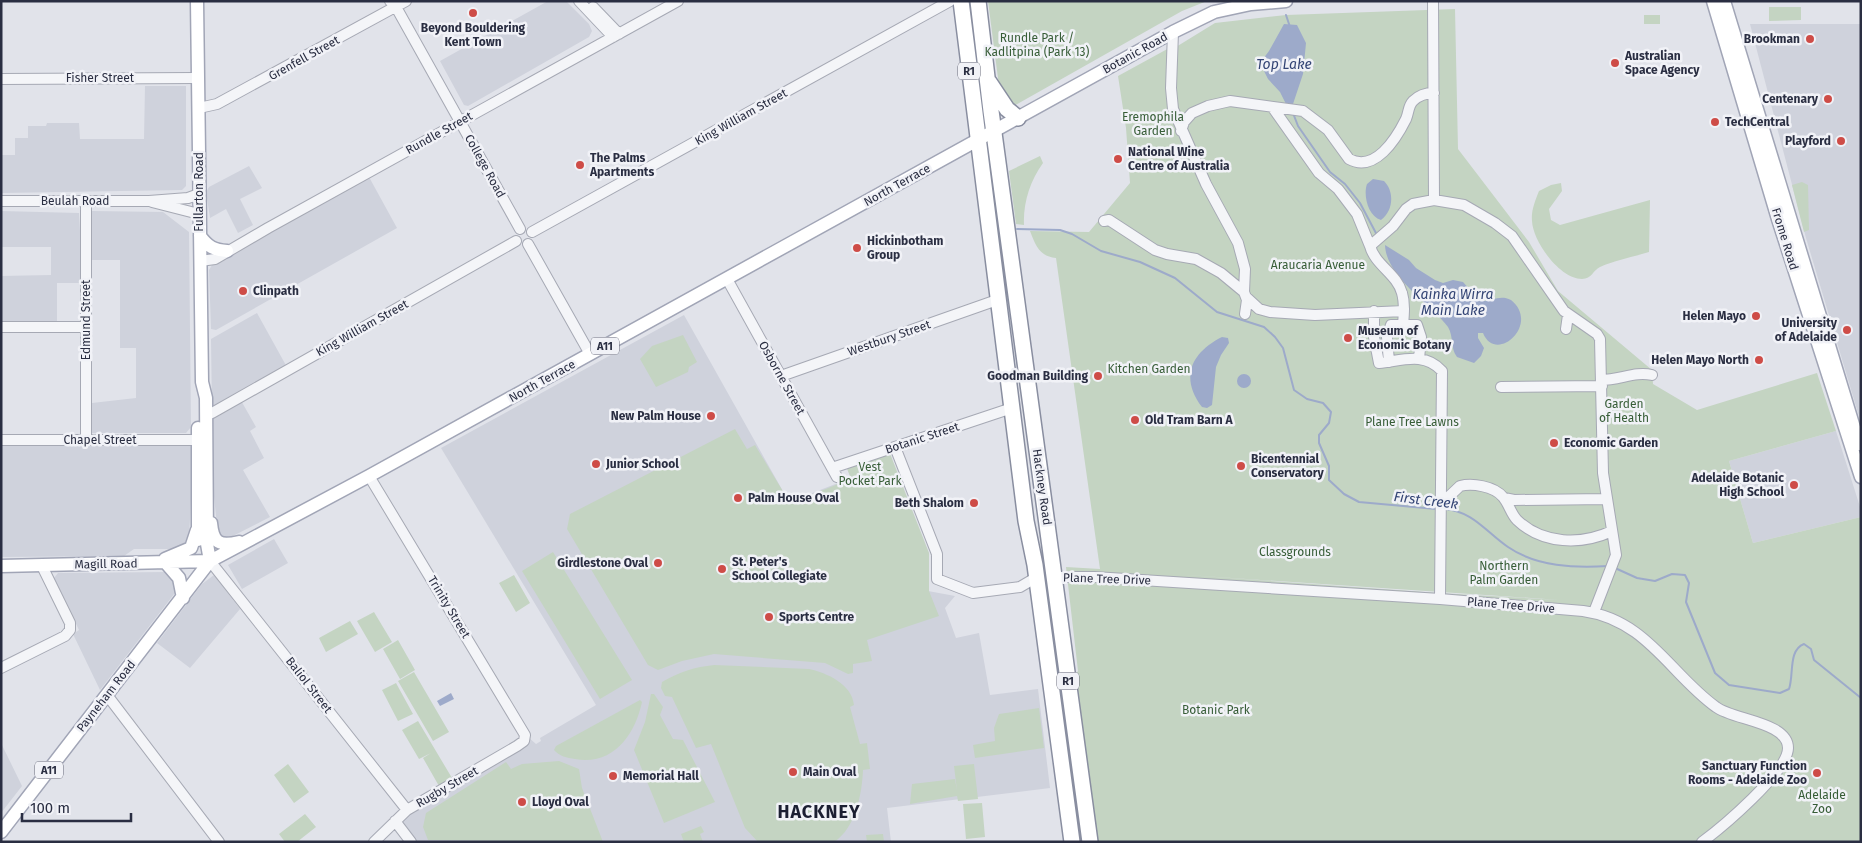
<svg xmlns="http://www.w3.org/2000/svg" width="1862" height="843" font-family="'Fira Sans',sans-serif">
	<rect width="100%" height="100%" fill="#e1e3ea"/>
	<path fill="#cfd2dc" d="M548 1H566L589 24 592 31 589 37 468 106 464 105 440 61Z
		M1750 24H1861V423L1806 238Z
		M145 86H186V186L182 190 1 193V155H15V138H28V126H46L47 123H79L80 139H144Z
		M249 166 262 188 240 199 253 225 238 233 226 209 210 218 206 192 209 187Z
		M369 177 397 228 216 330 211 329 209 270 212 265Z
		M1 211 79 213 83 283H57V322H1V276L51 275V247H1Z
		M92 211 163 212 189 232 191 427 186 433H92V403L136 398V348H120V260H91L90 213Z
		M257 313 288 369 239 397 256 427 250 431 264 458 243 470 270 517 225 540 218 535 213 487 211 339Z
		M684 315 789 502 851 478 857 494 899 479 929 554 928 591 955 596 945 608 956 638 979 633 990 695 1038 689 1050 788 887 808 891 842H411L395 821 528 737 536 744 541 741 540 738 596 705 441 448Z
		M1836 431 1861 510V517L1753 543 1729 461Z
		M190 443 194 446 189 537 181 549H134L124 556 1 557V444Z
		M274 539 288 563 242 589 228 565Z
		M169 572 178 589 100 690 73 634 79 630 54 578 58 573Z
		M214 575 240 609 190 668 157 643 202 584Z
		M1 743 22 786 1 813Z"/>
	<path fill="#c4d4c2" fill-rule="evenodd" d="M988 1H1207L1182 11 1012 107 999 86Z
		M1769 7H1801V20L1769 21Z
		M1455 9 1458 149 1529 242 1558 291 1652 370 1653 384 1697 410 1817 373 1836 431 1729 461 1753 543 1861 517V842H1094L1079 727C1085 709 1067 686 1078 671L1066 567 1100 569 1056 258C1039 256 1036 246 1030 231L1089 232 1130 183 1126 128 1118 76 1171 47H1176L1215 23 1286 15ZM1172 574 1560 600 1440 593Z
		M1644 15H1660V24H1644Z
		M1040 156 1043 163C1030 181 1023 203 1024 225L1016 224 1009 171Z
		M1802 182 1808 185 1809 230 1804 232 1792 185Z
		M1561 183 1562 191 1549 209 1551 220 1560 225 1650 200 1649 252C1633 257 1616 260 1600 267 1593 270 1592 279 1582 279 1560 279 1533 242 1532 221 1531 211 1535 201 1539 191L1551 185Z
		M683 335 697 362 689 367 688 372 656 387 640 359 652 346Z
		M735 429 747 449 755 445 790 503 851 479 846 466 889 451 929 553V591L939 616 867 640 872 661 853 664V673L848 674 825 663 714 654 682 661 658 670 648 665 567 529 570 514Z
		M553 552 632 680 600 699 522 571Z
		M514 575 530 603 516 612 499 583Z
		M374 612 392 642 375 652 357 621Z
		M350 621 358 634 326 652 319 638Z
		M398 640 415 670 400 679 383 649Z
		M714 665 809 669C827 673 852 684 854 705L850 707 860 744 867 743 870 769 863 770C862 793 856 828 834 842H758L745 828 711 744 696 748 672 697 665 696 661 688 662 682C679 672 695 667 714 665Z
		M414 672 449 732 433 741 398 681Z
		M396 683 413 714 398 721 382 690Z
		M651 694H654L663 707 660 715 673 739 683 740 715 802 664 823 634 750 645 722Z
		M640 700 642 702C635 735 613 766 575 759 567 758 559 756 554 750L556 746Z
		M1039 708 1044 748 975 758 973 745 995 741 994 728 999 714Z
		M418 721 452 778 439 786 423 758 431 753 419 759 402 730Z
		M559 761 579 769 582 788 603 842 428 840 423 827 426 813 506 762 511 769 522 764Z
		M288 764 309 792 294 803 274 775Z
		M974 764 978 799 958 801 957 796 910 804 912 784 955 779 957 791 954 766Z
		M982 803 985 837 966 839 963 804Z
		M305 814 316 827 297 842H285L279 834Z
		M701 826 704 832 700 834 703 842H684L681 834Z
		M883 834 884 842H867L866 835Z"/>
	<path fill="#9daaca" d="M1284 24 1297 25 1306 43 1303 74 1293 104H1286L1280 92 1268 79 1262 67 1263 59 1269 51Z
		M1373 179 1384 181C1395 192 1393 211 1381 220 1368 216 1363 195 1367 184Z
		M1385 245 1409 260 1416 268 1435 280 1443 283 1453 280 1463 282 1480 301C1492 302 1499 294 1511 300 1541 324 1496 365 1483 333H1478V338L1484 348 1481 356 1474 363 1457 357C1450 348 1454 337 1448 327 1431 304 1386 277 1385 245Z
		M1222 337 1228 338 1229 343 1221 355 1216 367 1212 405 1207 408 1202 407C1179 377 1192 352 1222 337Z
		M1237 381a7 7 0 1 1 14 0a7 7 0 1 1-14 0Z
		M451 693 454 699 440 706 437 701Z"/>
	<g fill="none" stroke-linecap="round" stroke-linejoin="round">
		<path stroke="#9daaca" stroke-width="2" d="M1286 15 1290 27
			M1293 113 1298 126 1330 172 1345 184 1360 203 1377 235
			M1017 229 1060 230 1072 234 1101 251 1140 262 1175 278 1217 312 1264 327 1275 337 1283 348 1294 390 1307 399 1323 403 1331 412 1329 423 1319 435V443L1329 466V480L1344 494 1359 502 1436 509
			M1444 509C1473 511 1486 532 1508 547 1537 567 1575 568 1608 566
			M1615 568 1637 578 1655 581 1672 574 1685 575 1689 583 1686 602 1715 673 1729 685 1780 693 1789 689C1794 675 1788 650 1804 644L1811 649 1814 660 1861 698"/>
		<g stroke="#a6a9b4" stroke-width="12">
			<path id="minor" d="M390 1 396 7 520 229
				M579 1 613 37
				M1433 1 1434 200
				M593 7 619 34
				M1173 32 1171 88 1173 109 1206 184 1238 243 1245 269 1244 292
				M1 79 198 78
				M199 108 217 104 406 1
				M1273 108 1319 173 1338 189 1357 214 1370 246 1393 226 1406 209 1413 204 1434 200 1464 205 1495 223 1512 236 1564 311 1597 334 1600 339 1603 473 1616 555 1594 612
				M1181 131 1184 122 1192 113 1208 106 1230 101 1303 111 1328 130 1349 159C1375 173 1396 139 1406 119 1409 112 1408 106 1413 101 1419 95 1426 93 1434 93
				M1 201H149L188 198 199 194
				M86 201V440
				M152 202 199 214
				M1104 221 1109 220 1155 250 1167 254 1196 259 1221 273 1244 292 1247 300 1245 314
				M532 232 950 1
				M528 244 590 354
				M1370 246C1375 265 1397 274 1402 293 1405 303 1404 314 1403 325H1391L1387 337 1389 362
				M200 261 215 259 268 228 678 1
				M727 279 837 477
				M1246 297 1259 309 1270 312 1315 315 1404 311
				M1374 311V337L1379 363C1401 361 1424 351 1442 371L1440 599
				M1403 325H1417L1421 337 1419 359
				M1 327H86
				M1566 329 1568 315
				M781 376 997 300
				M1601 380C1620 380 1635 371 1652 375
				M1501 387 1602 386
				M207 414 212 413 516 241
				M1 440H198
				M895 447 937 554V579L973 593 1020 587 1037 577
				M832 468 1012 408
				M369 476 525 735 524 741 517 746 407 810 374 842
				M1504 498 1514 500 1607 499
				M1441 504 1460 486C1472 483 1494 486 1503 497 1509 504 1511 514 1517 520 1543 545 1582 545 1612 531
				M210 561 407 810
				M1055 577H1094L1440 599 1583 611C1647 620 1670 674 1716 707 1733 720 1788 722 1788 748 1788 772 1721 828 1702 842
				M1 668 65 636 70 630V623L42 566
				M107 695 219 842
				M395 821 411 842"/>
		</g>
		<g stroke="#a1a5b6" stroke-width="15">
			<path id="major" d="M197 1 202 382 206 398 207 544 210 561
				M1713 1 1778 219 1861 477
				M1724 1 1859 444
				M200 236C208 247 214 250 227 251
				M198 428V540
				M211 523C213 544 220 546 239 542
				M165 559 191 548 197 530
				M166 563 179 578 183 598
				M1 566 210 561 369 476 1173 32 1214 12 1251 4 1286 1
				M1 832 210 561"/>
		</g>
		<g stroke="#898ea0" stroke-width="18">
			<path id="highway" d="M961 1 1026 521 1035 565 1072 842
				M978 1 991 111 1090 842
				M989 82 1007 109 1018 118"/>
		</g>
		<use href="#minor" stroke="#f4f5f8" stroke-width="10"/>
		<use href="#major" stroke="#fff" stroke-width="12"/>
		<use href="#highway" stroke="#fff" stroke-width="15"/>
	</g>
	<g fill="#ce4c47" stroke="#f1f2f7" stroke-width="2">
		<circle cx="473" cy="13" r="5"/>
		<circle cx="1810" cy="39" r="5"/>
		<circle cx="1615" cy="63" r="5"/>
		<circle cx="1828" cy="99" r="5"/>
		<circle cx="1715" cy="122" r="5"/>
		<circle cx="1841" cy="141" r="5"/>
		<circle cx="1118" cy="159" r="5"/>
		<circle cx="580" cy="165" r="5"/>
		<circle cx="857" cy="248" r="5"/>
		<circle cx="243" cy="291" r="5"/>
		<circle cx="1756" cy="316" r="5"/>
		<circle cx="1847" cy="330" r="5"/>
		<circle cx="1348" cy="338" r="5"/>
		<circle cx="1759" cy="360" r="5"/>
		<circle cx="1098" cy="376" r="5"/>
		<circle cx="711" cy="416" r="5"/>
		<circle cx="1135" cy="420" r="5"/>
		<circle cx="1554" cy="443" r="5"/>
		<circle cx="596" cy="464" r="5"/>
		<circle cx="1241" cy="466" r="5"/>
		<circle cx="1794" cy="485" r="5"/>
		<circle cx="738" cy="498" r="5"/>
		<circle cx="974" cy="503" r="5"/>
		<circle cx="658" cy="563" r="5"/>
		<circle cx="722" cy="569" r="5"/>
		<circle cx="769" cy="617" r="5"/>
		<circle cx="793" cy="772" r="5"/>
		<circle cx="1817" cy="773" r="5"/>
		<circle cx="613" cy="776" r="5"/>
		<circle cx="522" cy="802" r="5"/>
	</g>
	<g text-anchor="middle" stroke-width="5" stroke-linejoin="round" paint-order="stroke">
		<g fill="#f1f2f7" stroke="#666978" stroke-width="1">
			<rect x="958" y="62.5" width="22" height="17" rx="4"/>
			<rect x="591" y="337.5" width="28" height="17" rx="4"/>
			<rect x="1057" y="672.5" width="22" height="17" rx="4"/>
			<rect x="35" y="761.5" width="28" height="17" rx="4"/>
		</g>
		<g font-size="11" font-weight="bold" fill="#2a2e42">
			<text x="969" y="75">R1</text>
			<text x="605" y="350">A11</text>
			<text x="1068" y="685">R1</text>
			<text x="49" y="774">A11</text>
		</g>
		<g font-size="12" font-weight="bold" fill="#2a2e42" stroke="#f1f2f7" text-anchor="start">
			<text x="473" y="32" text-anchor="middle">Beyond Bouldering<tspan x="473" dy="14">Kent Town</tspan></text>
			<text x="1800" y="43" text-anchor="end">Brookman</text>
			<text x="1625" y="60">Australian<tspan x="1625" dy="14">Space Agency</tspan></text>
			<text x="1818" y="103" text-anchor="end">Centenary</text>
			<text x="1725" y="126">TechCentral</text>
			<text x="1831" y="145" text-anchor="end">Playford</text>
			<text x="1128" y="156">National Wine<tspan x="1128" dy="14">Centre of Australia</tspan></text>
			<text x="590" y="162">The Palms<tspan x="590" dy="14">Apartments</tspan></text>
			<text x="867" y="245">Hickinbotham<tspan x="867" dy="14">Group</tspan></text>
			<text x="253" y="295">Clinpath</text>
			<text x="1746" y="320" text-anchor="end">Helen Mayo</text>
			<text x="1837" y="327" text-anchor="end">University<tspan x="1837" dy="14">of Adelaide</tspan></text>
			<text x="1358" y="335">Museum of<tspan x="1358" dy="14">Economic Botany</tspan></text>
			<text x="1749" y="364" text-anchor="end">Helen Mayo North</text>
			<text x="1088" y="380" text-anchor="end">Goodman Building</text>
			<text x="701" y="420" text-anchor="end">New Palm House</text>
			<text x="1145" y="424">Old Tram Barn A</text>
			<text x="1564" y="447">Economic Garden</text>
			<text x="1251" y="463">Bicentennial<tspan x="1251" dy="14">Conservatory</tspan></text>
			<text x="606" y="468">Junior School</text>
			<text x="1784" y="482" text-anchor="end">Adelaide Botanic<tspan x="1784" dy="14">High School</tspan></text>
			<text x="748" y="502">Palm House Oval</text>
			<text x="964" y="507" text-anchor="end">Beth Shalom</text>
			<text x="732" y="566">St. Peter's<tspan x="732" dy="14">School Collegiate</tspan></text>
			<text x="648" y="567" text-anchor="end">Girdlestone Oval</text>
			<text x="779" y="621">Sports Centre</text>
			<text x="1807" y="770" text-anchor="end">Sanctuary Function<tspan x="1807" dy="14">Rooms - Adelaide Zoo</tspan></text>
			<text x="803" y="776">Main Oval</text>
			<text x="623" y="780">Memorial Hall</text>
			<text x="532" y="806">Lloyd Oval</text>
		</g>
		<g font-size="12" fill="#375d37" stroke="#f1f2f7">
			<text x="1037" y="42">Rundle Park /<tspan x="1037" dy="14">Kadlitpina (Park 13)</tspan></text>
			<text x="1153" y="121">Eremophila<tspan x="1153" dy="14">Garden</tspan></text>
			<text x="1318" y="269">Araucaria Avenue</text>
			<text x="1149" y="373">Kitchen Garden</text>
			<text x="1624" y="408">Garden<tspan x="1624" dy="14">of Health</tspan></text>
			<text x="1412" y="426">Plane Tree Lawns</text>
			<text x="870" y="471">Vest<tspan x="870" dy="14">Pocket Park</tspan></text>
			<text x="1295" y="556">Classgrounds</text>
			<text x="1504" y="570">Northern<tspan x="1504" dy="14">Palm Garden</tspan></text>
			<text x="1216" y="714">Botanic Park</text>
			<text x="1822" y="799">Adelaide<tspan x="1822" dy="14">Zoo</tspan></text>
		</g>
		<g font-size="12" fill="#2a2e42" stroke="#f1f2f7">
			<text transform="translate(1135 53) rotate(-29)" y="4">Botanic Road</text>
			<text transform="translate(304 58) rotate(-29)" y="4">Grenfell Street</text>
			<text x="100" y="82">Fisher Street</text>
			<text transform="translate(741 117) rotate(-29)" y="4">King William Street</text>
			<text transform="translate(439 133) rotate(-29)" y="4">Rundle Street</text>
			<text transform="translate(485 166) rotate(61)" y="4">College Road</text>
			<text transform="translate(897 185) rotate(-29)" y="4">North Terrace</text>
			<text transform="translate(199 192) rotate(-90)" y="4">Fullarton Road</text>
			<text x="75" y="205">Beulah Road</text>
			<text transform="translate(1785 239) rotate(73)" y="4">Frome Road</text>
			<text transform="translate(86 320) rotate(-90)" y="4">Edmund Street</text>
			<text transform="translate(362 328) rotate(-29)" y="4">King William Street</text>
			<text transform="translate(889 338) rotate(-19)" y="4">Westbury Street</text>
			<text transform="translate(782 378) rotate(61)" y="4">Osborne Street</text>
			<text transform="translate(542 381) rotate(-29)" y="4">North Terrace</text>
			<text transform="translate(922 438) rotate(-18)" y="4">Botanic Street</text>
			<text x="100" y="444">Chapel Street</text>
			<text transform="translate(1042 487) rotate(82)" y="4">Hackney Road</text>
			<text transform="translate(106 564) rotate(-1)" y="4">Magill Road</text>
			<text transform="translate(1107 579) rotate(2)" y="4">Plane Tree Drive</text>
			<text transform="translate(1511 605) rotate(5)" y="4">Plane Tree Drive</text>
			<text transform="translate(449 607) rotate(59)" y="4">Trinity Street</text>
			<text transform="translate(309 685) rotate(52)" y="4">Baliol Street</text>
			<text transform="translate(106 696) rotate(-52)" y="4">Payneham Road</text>
			<text transform="translate(447 787) rotate(-30)" y="4">Rugby Street</text>
		</g>
		<g font-size="14" font-style="italic" fill="#344575" stroke="#f1f2f7">
			<text x="1284" y="69">Top Lake</text>
			<text x="1453" y="299">Kainka Wirra<tspan x="1453" dy="16">Main Lake</tspan></text>
			<text transform="translate(1426 500) rotate(7)" y="5">First Creek</text>
		</g>
		<g font-size="18" font-weight="bold" letter-spacing="1" fill="#1c1f32" stroke="#f1f2f7">
			<text x="819" y="818">HACKNEY</text>
		</g>
	</g>
	<rect width="1862" height="843" fill="none" stroke="#2a2e42" stroke-width="5"/>
	<path d="M22 813v8h109v-8" fill="none" stroke="#2a2e42" stroke-width="2.5"/>
	<text x="30" y="813" font-size="15" fill="#2a2e42" stroke="#f1f2f7" stroke-width="4" paint-order="stroke">100 m</text>
</svg>
